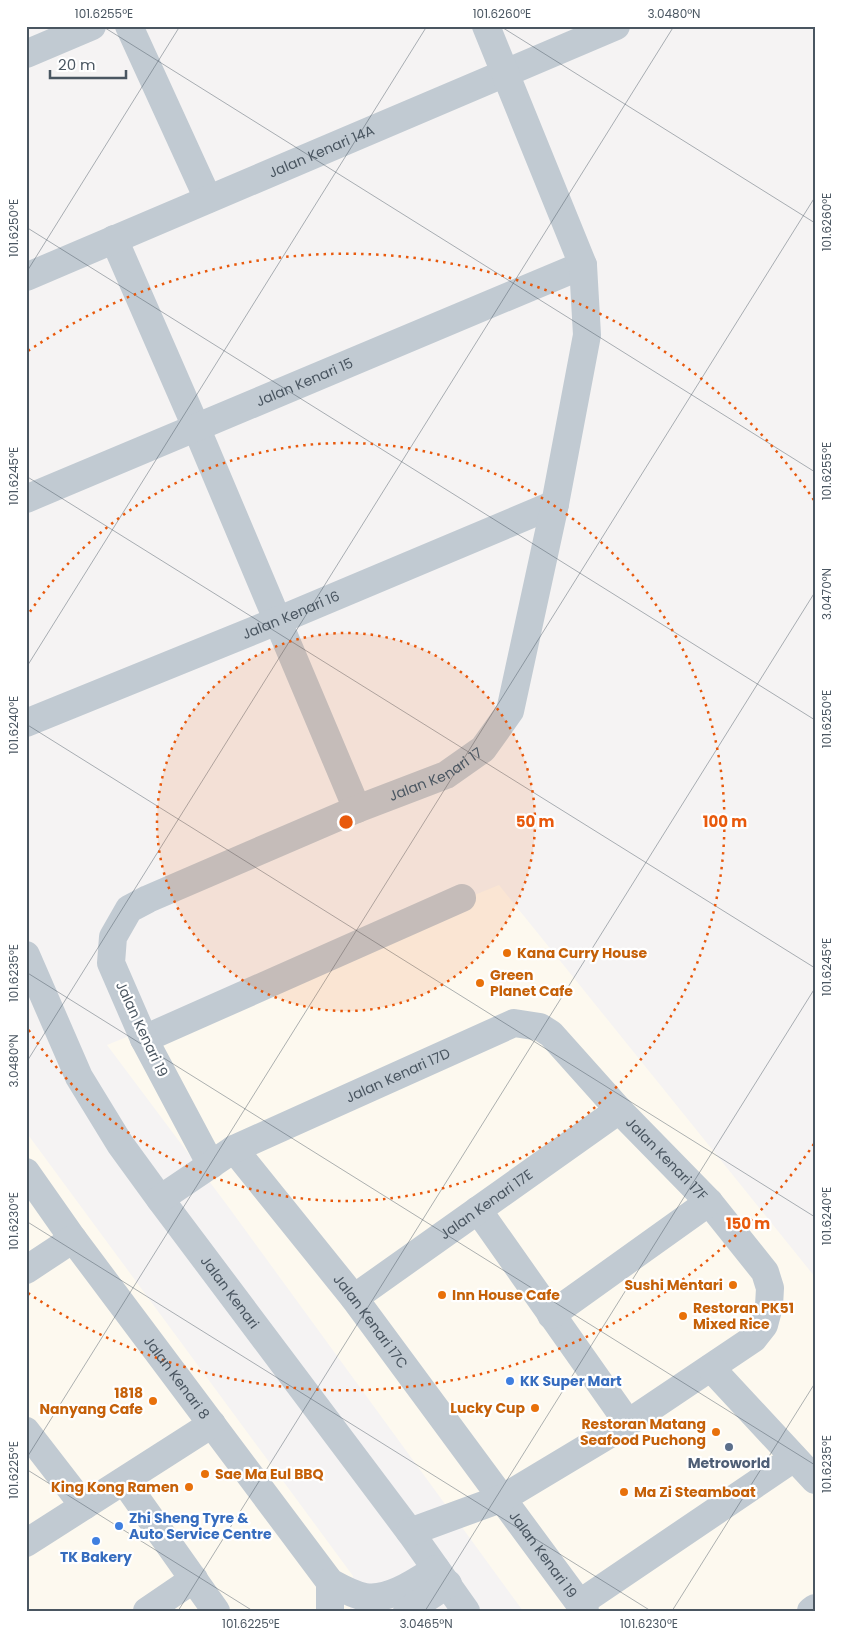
<svg xmlns="http://www.w3.org/2000/svg" width="841" height="1637" font-family="Poppins,sans-serif">
	<rect width="100%" height="100%" fill="#f5f3f3"/>
	<path fill="#fdf9ef" d="M499 885 815 1277V1611H523L227 1205 107 1045Z
		M26 1132 353 1576 350 1611H26Z"/>
	<g fill="none" stroke-linecap="round" stroke-linejoin="round">
		<g stroke="#c1cad2" stroke-width="28">
			<path d="M129 26 208 199"/>
			<path d="M26 54 92 26"/>
			<path d="M114 239 196 427 357 809"/>
			<path id="s1" d="M26 277 616 26"/>
			<path id="s2" d="M26 499 583 265"/>
			<path id="s3" d="M26 723 277 621 555 504"/>
			<path id="s4" d="M26 955 79 1077 120 1144 160 1199 410 1532 466 1611"/>
			<path d="M144 1039 462 898"/>
			<path id="s5" d="M234 1149 354 1298 585 1611"/>
			<path id="s6" d="M211 1165 144 1039 111 963 113 937 129 909 148 899 357 809 446 775 483 749 510 711 555 504 587 335 583 265 486 26"/>
			<path id="s7" d="M26 1172 73 1239 330 1582C341 1588 353 1595 365 1597 389 1601 417 1581 436 1569"/>
			<path id="s8" d="M160 1199 234 1149 514 1023 540 1027 551 1034 619 1110 709 1202 765 1272 770 1288 769 1306 764 1325 753 1339 628 1423 503 1498 410 1532"/>
			<path d="M478 1210 628 1423"/>
			<path d="M26 1270 73 1239"/>
			<path id="s9" d="M354 1298 619 1110"/>
			<path d="M551 1315 709 1202"/>
			<path d="M711 1368 815 1480"/>
			<path d="M26 1431 84 1506"/>
			<path d="M124 1481 216 1611"/>
			<path d="M26 1543 212 1424"/>
			<path d="M330 1582V1611"/>
			<path d="M580 1603 794 1458"/>
			<path d="M147 1611 194 1579"/>
			<path d="M407 1611 448 1584"/>
			<path d="M811 1611 815 1608"/>
		</g>
	</g>
	<path fill="none" stroke="#4a5661" stroke-width="1" stroke-opacity="0.45" d="M102 26 815 472M500 26 815 223M26 227 815 720M26 273 180 26M26 476 815 968M26 668 427 26M26 724 815 1217M26 972 815 1465M26 1063 674 26M26 1221 651 1611M26 1459 815 197M26 1469 253 1611M178 1611 815 592M425 1611 815 988M672 1611 815 1383"/>
	<circle cx="346" cy="822" r="189" fill="#e8590c" fill-opacity=".12"/>
	<g fill="none" stroke="#e8590c" stroke-width="2.5" stroke-dasharray="2.5 5">
		<circle cx="346" cy="822" r="189"/>
		<path d="M26 618A379 379 0 1 1 26 1026"/>
		<path d="M814 1144A568 568 0 0 1 28 1293M28 351A568 568 0 0 1 814 500"/>
	</g>
	<g fill="#e8710a" stroke="#fff" stroke-width="2">
		<circle cx="507" cy="953" r="5"/>
		<circle cx="480" cy="983" r="5"/>
		<circle cx="733" cy="1285" r="5"/>
		<circle cx="442" cy="1295" r="5"/>
		<circle cx="683" cy="1316" r="5"/>
		<circle cx="153" cy="1401" r="5"/>
		<circle cx="535" cy="1408" r="5"/>
		<circle cx="716" cy="1432" r="5"/>
		<circle cx="205" cy="1474" r="5"/>
		<circle cx="189" cy="1487" r="5"/>
		<circle cx="624" cy="1492" r="5"/>
	</g>
	<g fill="#3f7fe0" stroke="#fff" stroke-width="2">
		<circle cx="510" cy="1381" r="5"/>
		<circle cx="119" cy="1526" r="5"/>
		<circle cx="96" cy="1541" r="5"/>
	</g>
	<circle fill="#5c6f8a" stroke="#fff" stroke-width="2" cx="729" cy="1447" r="5"/>
	<g text-anchor="middle" stroke-width="4.5" stroke-linejoin="round" paint-order="stroke">
		<g font-size="14" fill="#4a5661" stroke="#fff">
			<text dy="5" stroke="none"><textPath href="#s1" startOffset="321">Jalan Kenari 14A</textPath></text>
			<text dy="5" stroke="none"><textPath href="#s2" startOffset="302">Jalan Kenari 15</textPath></text>
			<text dy="5" stroke="none"><textPath href="#s3" startOffset="286">Jalan Kenari 16</textPath></text>
			<text dy="5" stroke="none"><textPath href="#s6" startOffset="619">Jalan Kenari 17</textPath></text>
			<text transform="translate(142 1029) rotate(65)" y="5">Jalan Kenari 19</text>
			<text dy="5" stroke="none"><textPath href="#s8" startOffset="269">Jalan Kenari 17D</textPath></text>
			<text dy="5" stroke="none"><textPath href="#s8" startOffset="606">Jalan Kenari 17F</textPath></text>
			<text dy="5" stroke="none"><textPath href="#s9" startOffset="162">Jalan Kenari 17E</textPath></text>
			<text dy="5" stroke="none"><textPath href="#s4" startOffset="396">Jalan Kenari</textPath></text>
			<text dy="5" stroke="none"><textPath href="#s5" startOffset="220">Jalan Kenari 17C</textPath></text>
			<text dy="5" stroke="none"><textPath href="#s7" startOffset="255">Jalan Kenari 8</textPath></text>
			<text dy="5" stroke="none"><textPath href="#s5" startOffset="510">Jalan Kenari 19</textPath></text>
		</g>
		<g font-size="14" font-weight="bold" fill="#c56008" stroke="#fff" text-anchor="start">
			<text x="517" y="958">Kana Curry House</text>
			<text x="490" y="980">Green<tspan x="490" dy="16">Planet Cafe</tspan></text>
			<text x="723" y="1290" text-anchor="end">Sushi Mentari</text>
			<text x="452" y="1300">Inn House Cafe</text>
			<text x="693" y="1313">Restoran PK51<tspan x="693" dy="16">Mixed Rice</tspan></text>
			<text x="143" y="1398" text-anchor="end">1818<tspan x="143" dy="16">Nanyang Cafe</tspan></text>
			<text x="525" y="1413" text-anchor="end">Lucky Cup</text>
			<text x="706" y="1429" text-anchor="end">Restoran Matang<tspan x="706" dy="16">Seafood Puchong</tspan></text>
			<text x="215" y="1479">Sae Ma Eul BBQ</text>
			<text x="179" y="1492" text-anchor="end">King Kong Ramen</text>
			<text x="634" y="1497">Ma Zi Steamboat</text>
		</g>
		<g font-size="14" font-weight="bold" fill="#366cbe" stroke="#fff" text-anchor="start">
			<text x="520" y="1386">KK Super Mart</text>
			<text x="129" y="1523">Zhi Sheng Tyre &amp;<tspan x="129" dy="16">Auto Service Centre</tspan></text>
			<text x="96" y="1562" text-anchor="middle">TK Bakery</text>
		</g>
		<g font-size="14" font-weight="bold" fill="#4e5e75" stroke="#fff">
			<text x="729" y="1468">Metroworld</text>
		</g>
	</g>
	<circle cx="346" cy="822" r="8" fill="#e8590c" stroke="#fff" stroke-width="2.5"/>
	<g font-size="15" text-anchor="middle" font-weight="bold" fill="#e8590c" stroke="#fff" stroke-width="4.5" stroke-linejoin="round" paint-order="stroke">
		<text x="535" y="827">50 m</text>
		<text x="725" y="827">100 m</text>
		<text x="748" y="1229">150 m</text>
	</g>
	<rect width="841" height="1637" fill="none" stroke="#ffffff" stroke-width="55"/>
	<path d="M50 70v8h76v-8" fill="none" stroke="#4a5661" stroke-width="2.5"/>
	<text x="58" y="70" font-size="15" fill="#4a5661" stroke="#ffffff" stroke-width="4" paint-order="stroke">20 m</text>
	<rect x="28" y="28" width="786" height="1582" fill="none" stroke="#4a5661" stroke-width="2"/>
	<g font-size="12" text-anchor="middle" fill="#4a5661">
		<text x="104" y="18">101.6255°E</text>
		<text x="502" y="18">101.6260°E</text>
		<text x="674" y="18">3.0480°N</text>
		<text transform="translate(827 222) rotate(-90)" y="4">101.6260°E</text>
		<text transform="translate(14 228) rotate(-90)" y="4">101.6250°E</text>
		<text transform="translate(827 471) rotate(-90)" y="4">101.6255°E</text>
		<text transform="translate(14 476) rotate(-90)" y="4">101.6245°E</text>
		<text transform="translate(827 594) rotate(-90)" y="4">3.0470°N</text>
		<text transform="translate(827 719) rotate(-90)" y="4">101.6250°E</text>
		<text transform="translate(14 725) rotate(-90)" y="4">101.6240°E</text>
		<text transform="translate(827 967) rotate(-90)" y="4">101.6245°E</text>
		<text transform="translate(14 973) rotate(-90)" y="4">101.6235°E</text>
		<text transform="translate(14 1061) rotate(-90)" y="4">3.0480°N</text>
		<text transform="translate(827 1216) rotate(-90)" y="4">101.6240°E</text>
		<text transform="translate(14 1221) rotate(-90)" y="4">101.6230°E</text>
		<text transform="translate(827 1464) rotate(-90)" y="4">101.6235°E</text>
		<text transform="translate(14 1470) rotate(-90)" y="4">101.6225°E</text>
		<text x="251" y="1628">101.6225°E</text>
		<text x="426" y="1628">3.0465°N</text>
		<text x="649" y="1628">101.6230°E</text>
	</g>
</svg>
